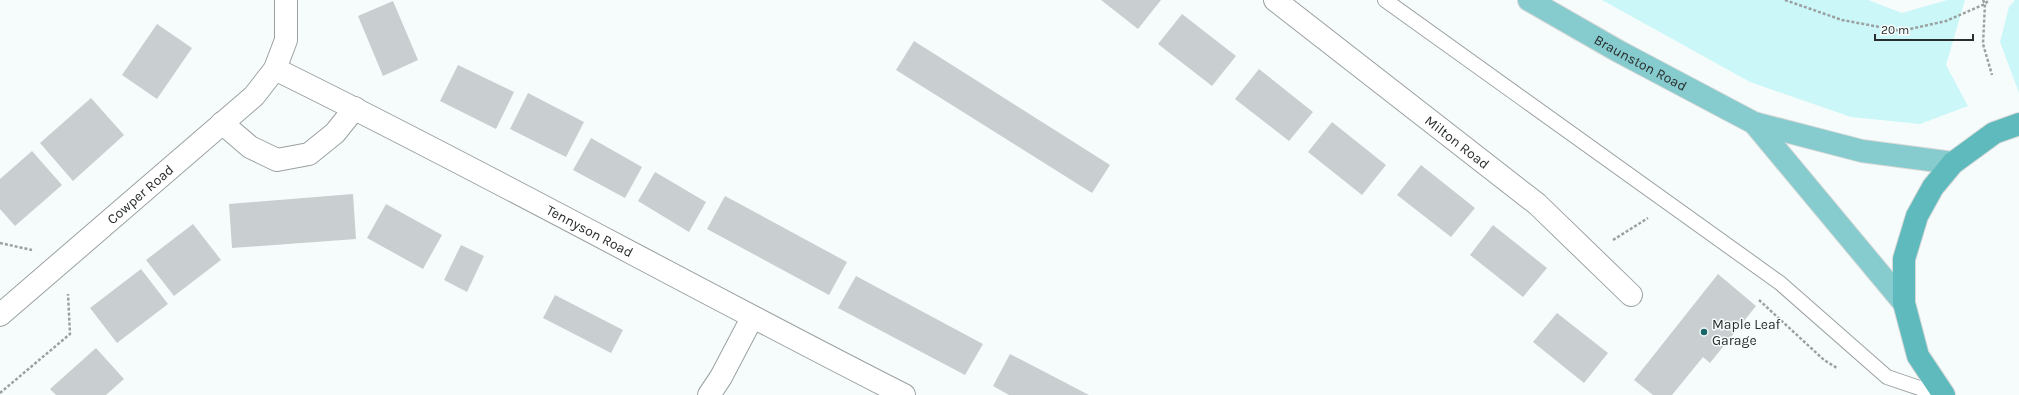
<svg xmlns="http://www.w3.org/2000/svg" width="2019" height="395" font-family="Karla,sans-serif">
	<rect width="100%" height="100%" fill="#f6fcfc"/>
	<path fill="#ccf7f8" d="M1602 0H1868L1902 13 1947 0H1965L1946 65 1968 106 1920 124 1851 117 1750 82Z
		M2015 0H2019V93L2000 42 2009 7Z"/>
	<path fill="#c9cfd0" d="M1101 0H1161L1138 29Z
		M393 1 418 60 383 76 358 16Z
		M1182 14 1236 56 1212 86 1158 44Z
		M157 24 192 48 157 99 122 75Z
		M914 41 1110 165 1092 193 896 70Z
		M458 65 514 92 496 129 440 101Z
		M1259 69 1313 112 1289 141 1235 99Z
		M528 93 584 122 566 157 510 129Z
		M91 98 124 135 73 181 40 143Z
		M1332 122 1386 165 1362 195 1308 152Z
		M591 138 642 167 625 198 573 170Z
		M32 151 62 185 15 226 0 209V179Z
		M1421 165 1475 208 1451 237 1397 195Z
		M655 172 706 202 689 232 638 201Z
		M353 194 356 239 232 248 229 204Z
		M725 196 847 262 829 295 707 229Z
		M386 204 442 235 423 269 367 238Z
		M193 224 221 260 174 296 146 260Z
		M1493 225 1547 268 1523 297 1470 255Z
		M461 245 484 256 467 292 444 280Z
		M141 269 168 304 117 343 90 308Z
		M1718 274 1756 306 1710 363 1703 357 1672 395H1653L1634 380Z
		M856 276 983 344 965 375 838 308Z
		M555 295 623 330 611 353 543 318Z
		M1557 313 1608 353 1584 383 1533 342Z
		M96 348 124 379 106 395H56L50 389Z
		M1010 354 1089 395H1009L993 386Z"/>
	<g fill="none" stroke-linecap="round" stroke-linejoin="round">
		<g stroke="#9ba1a1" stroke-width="16">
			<path id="service" d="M1385 0 1780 283 1887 377 1940 395"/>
		</g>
		<g stroke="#9ba1a1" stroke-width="24">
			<g id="minor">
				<path id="s1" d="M1275 0 1537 204 1631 295"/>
				<path id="s2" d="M275 69C487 173 693 288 904 395"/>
				<path d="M222 123 250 147 277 160 309 154 335 133 355 108"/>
				<path id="s3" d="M0 315 254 96 275 69 286 40V0"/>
				<path d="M709 395 721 377 752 318"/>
			</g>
		</g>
		<g stroke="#d9d9d9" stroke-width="24">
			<g id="primary">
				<path id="s4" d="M1529 0 1618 51 1754 123 1862 151 1953 163"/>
				<path d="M1754 123 1904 303"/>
			</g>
		</g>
		<g stroke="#d9d9d9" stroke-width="24">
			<path id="trunk" d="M1944 395 1918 356 1904 303V259L1917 216 1933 187 1953 163 1994 133 2019 124"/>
		</g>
		<path stroke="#9ba0a0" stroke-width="2.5" stroke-dasharray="3 2" stroke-linecap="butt" d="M1785 0 1842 20 1901 31 1946 21 1985 4 1989 0
			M1983 0 1985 4 1983 44 1992 75
			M1613 240 1648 218
			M0 243 32 250
			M1759 300 1824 360 1837 368
			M0 393 70 334 68 294"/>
		<use href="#service" stroke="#fff" stroke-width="14"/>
		<use href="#minor" stroke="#fff" stroke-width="22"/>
		<use href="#primary" stroke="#86cbcd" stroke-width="22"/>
		<use href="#trunk" stroke="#5ebabc" stroke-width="22"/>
	</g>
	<circle fill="#176668" stroke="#f6fcfc" stroke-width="1.5" cx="1704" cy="332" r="4"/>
	<g text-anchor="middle" stroke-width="3" stroke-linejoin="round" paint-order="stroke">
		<g font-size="14" fill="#2a2d2d" stroke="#f6fcfc">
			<text dy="5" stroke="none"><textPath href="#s4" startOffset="128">Braunston Road</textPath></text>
			<text dy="5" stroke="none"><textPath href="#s1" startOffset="231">Milton Road</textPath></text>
			<text dy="5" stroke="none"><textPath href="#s3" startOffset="185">Cowper Road</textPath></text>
			<text dy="5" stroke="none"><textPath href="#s2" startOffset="354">Tennyson Road</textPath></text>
		</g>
		<g font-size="14" fill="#2a2d2d" stroke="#f6fcfc" text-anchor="start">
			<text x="1712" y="329">Maple Leaf<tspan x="1712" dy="16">Garage</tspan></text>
		</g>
	</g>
	<path d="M1875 34v6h98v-6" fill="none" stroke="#2a2d2d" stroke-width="2"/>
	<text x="1881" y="34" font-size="12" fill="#2a2d2d" stroke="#f6fcfc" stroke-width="3" paint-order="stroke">20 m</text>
</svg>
